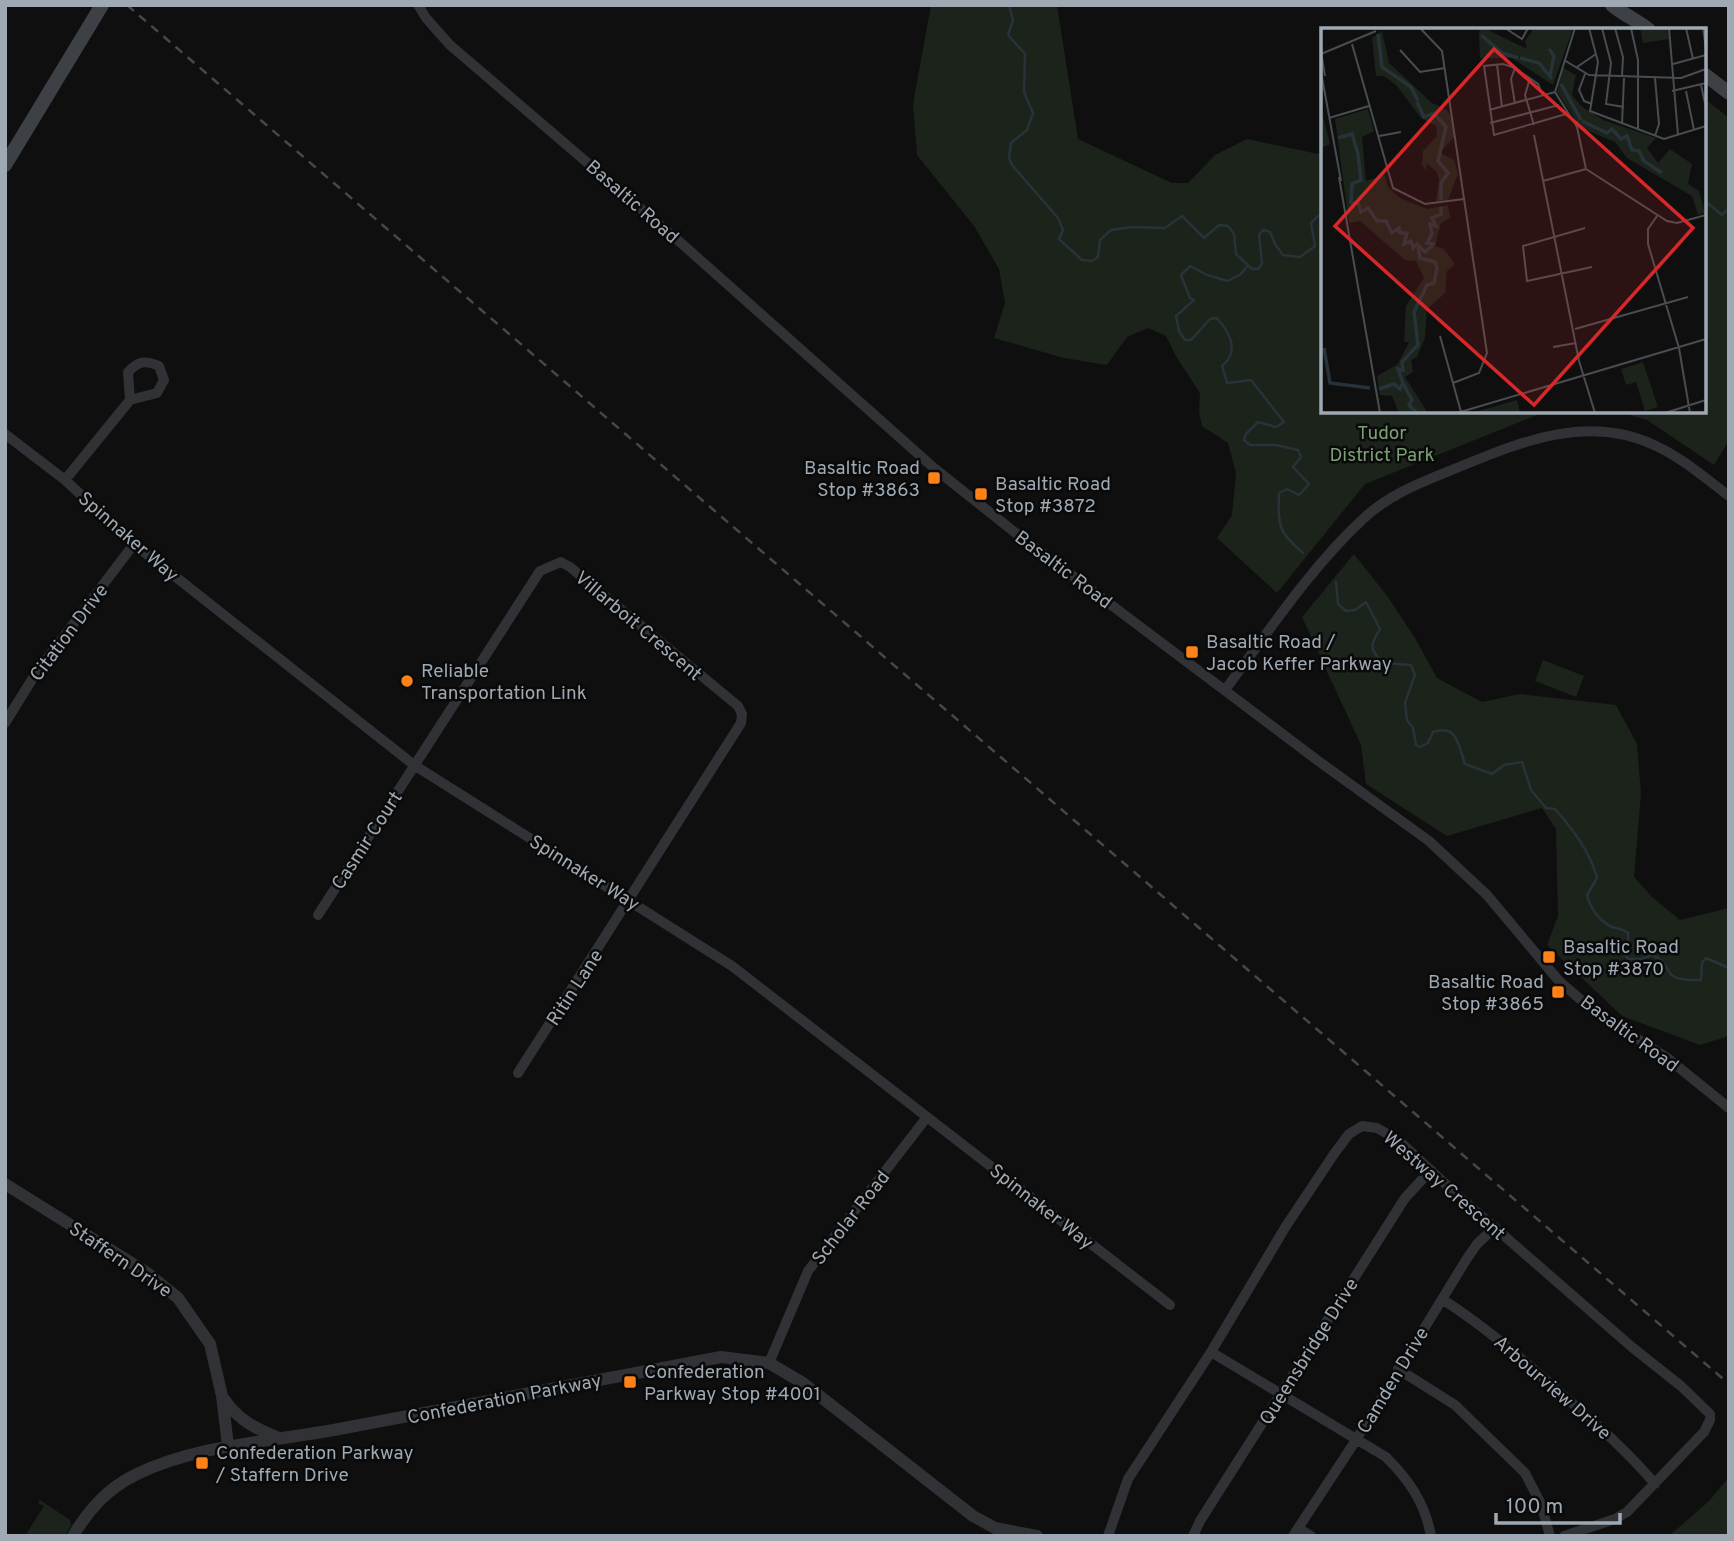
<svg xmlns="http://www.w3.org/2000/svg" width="1734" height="1541" font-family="Overpass,sans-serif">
	<rect width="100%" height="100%" fill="#0f0f10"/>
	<path fill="#1b231b" d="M931 5H1057L1078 139 1172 183H1188L1215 155 1247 139 1323 155V411H1572L1542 413 1365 484 1277 593 1217 538 1232 515 1236 473 1228 443 1202 426 1199 412 1200 393 1177 358 1166 336 1148 328 1127 337 1107 365 1064 358 994 338 1005 303 999 269 974 226 917 155 913 104Z
		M1704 98 1729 118V440L1714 465 1647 420 1616 411H1704Z
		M1354 554 1388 597 1415 638 1437 678 1482 702 1520 694 1616 705 1637 744 1641 794 1634 877 1652 897 1680 920 1729 908V1036L1700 1045 1622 1016 1547 945 1558 916 1556 829 1542 808 1447 836 1366 784 1361 745 1302 617Z
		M1543 660 1584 676 1576 697 1535 681Z
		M1729 1477V1536H1669L1709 1501Z
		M40 1500 70 1520 71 1525 65 1536H25L44 1506 38 1503Z"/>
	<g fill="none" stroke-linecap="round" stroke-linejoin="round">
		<path stroke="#273338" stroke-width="2.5" d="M1009 5 1013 20 1008 35 1025 54 1024 92 1033 113 1027 130 1011 143 1009 158 1012 165 1058 218 1063 230 1059 239 1082 260 1092 261 1098 257 1100 240 1111 230 1132 227 1165 228 1182 216 1204 238 1219 225 1228 226 1234 234 1236 254 1252 269H1258L1262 263 1259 235 1263 230 1270 232 1275 244 1283 255 1300 257 1315 246 1311 223 1318 216 1323 214
			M1704 200 1722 215 1729 208
			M1248 265 1241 274 1228 281 1207 275 1190 266 1181 275 1190 298 1194 300 1176 316 1179 331 1185 340H1191L1210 319 1217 318C1230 333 1240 351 1222 366L1227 383 1251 380 1284 422 1276 427 1258 422 1246 434 1244 440 1250 445H1276L1298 450 1301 457 1293 467 1309 484 1299 495 1287 489 1279 493C1278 526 1278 532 1303 553
			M1336 582 1338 604 1346 611 1355 610 1366 602 1380 629C1369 647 1370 647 1382 663L1411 665 1415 675 1405 703 1407 720 1413 728 1416 745 1420 747 1428 743 1433 732C1458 724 1458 745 1465 764L1492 774 1504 765 1522 762 1531 790 1546 808 1555 809C1572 828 1591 854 1597 878L1587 895C1590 908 1599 921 1612 927 1619 929 1622 928 1628 933V945L1623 952 1628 959H1641L1652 955C1678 966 1655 981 1701 980L1702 963 1706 958 1729 968"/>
		<path stroke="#303236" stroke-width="10" d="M418 5 426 18 450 45 681 243 934 468 1017 534 1317 760 1429 841 1487 895 1559 981 1595 1012 1666 1057 1729 1108
			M5 434 65 480 134 544 414 765 732 966 1170 1305
			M65 480 130 400 157 393 164 380 159 366C145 360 138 361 128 372L130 400
			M1225 690C1267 634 1311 567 1362 520 1391 492 1428 480 1464 465 1525 440 1589 415 1654 445 1681 457 1705 478 1729 496
			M5 723 36 673 134 544
			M318 915 540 571 561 562 570 567 738 706 742 714 741 723 518 1073
			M1442 1299C1484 1326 1520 1357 1557 1390 1591 1420 1626 1449 1655 1484
			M1211 1352 1386 1457C1409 1480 1425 1503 1431 1536
			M769 1363 808 1271 927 1117
			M1398 1369 1455 1405 1525 1473 1541 1504 1550 1536
			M1298 1528 1311 1536
			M1108 1536 1128 1479 1211 1352 1286 1226 1334 1154 1349 1134 1362 1126 1377 1128 1398 1140 1456 1194 1633 1348 1681 1386 1710 1414V1420L1704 1432 1627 1512 1615 1519 1564 1536
			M1193 1536 1200 1521 1405 1198 1431 1170
			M1293 1536 1356 1440 1466 1260 1477 1244 1495 1227"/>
		<path stroke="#303236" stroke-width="12" d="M5 1184 146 1272 178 1298 210 1344 222 1396 228 1446
			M224 1399C238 1420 256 1429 279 1438
			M73 1536C89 1509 108 1488 137 1474 200 1444 271 1442 339 1429 466 1405 594 1381 721 1357L769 1363 803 1383 973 1516 995 1528 1037 1536"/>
		<path stroke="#3d4146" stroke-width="14" d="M1612 5C1624 15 1637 20 1649 30
			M1704 74 1729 93
			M5 165 102 5"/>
		<path stroke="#44484d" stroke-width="2.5" stroke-dasharray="9 7" stroke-linecap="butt" d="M127 5 1729 1384"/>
	</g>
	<g fill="#ff8218" stroke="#0a0a0b" stroke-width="2.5">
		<rect x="927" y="471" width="14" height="14" rx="3.5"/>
		<rect x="974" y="487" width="14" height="14" rx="3.5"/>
		<rect x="1185" y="645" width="14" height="14" rx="3.5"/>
		<circle cx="407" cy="681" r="7"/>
		<rect x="1542" y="950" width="14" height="14" rx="3.5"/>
		<rect x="1551" y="985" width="14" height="14" rx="3.5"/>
		<rect x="623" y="1375" width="14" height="14" rx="3.5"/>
		<rect x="195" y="1456" width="14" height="14" rx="3.5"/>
	</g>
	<g text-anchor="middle" stroke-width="5" stroke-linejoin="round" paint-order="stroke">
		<g font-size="19" fill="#9ea9b3" stroke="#0a0a0b">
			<text transform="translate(633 201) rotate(41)" y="7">Basaltic Road</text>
			<text transform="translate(129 536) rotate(41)" y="7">Spinnaker Way</text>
			<text transform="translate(1064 569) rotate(37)" y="7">Basaltic Road</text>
			<text transform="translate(639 625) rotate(40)" y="7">Villarboit Crescent</text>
			<text transform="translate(68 632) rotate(-53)" y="7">Citation Drive</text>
			<text transform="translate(366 840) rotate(-57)" y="7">Casmir Court</text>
			<text transform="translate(585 872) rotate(32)" y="7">Spinnaker Way</text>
			<text transform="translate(574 987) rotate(-57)" y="7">Ritin Lane</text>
			<text transform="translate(1630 1033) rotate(36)" y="7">Basaltic Road</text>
			<text transform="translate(1445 1185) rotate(41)" y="7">Westway Crescent</text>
			<text transform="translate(1042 1206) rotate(38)" y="7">Spinnaker Way</text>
			<text transform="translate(850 1217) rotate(-52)" y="7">Scholar Road</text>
			<text transform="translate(121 1259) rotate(34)" y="7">Staffern Drive</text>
			<text transform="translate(1308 1351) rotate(-58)" y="7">Queensbridge Drive</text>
			<text transform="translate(1392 1380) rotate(-59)" y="7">Camden Drive</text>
			<text transform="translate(1553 1387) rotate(41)" y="7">Arbourview Drive</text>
			<text transform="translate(504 1398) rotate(-11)" y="7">Confederation Parkway</text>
		</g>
		<g font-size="19" fill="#7aa073" stroke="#0a0a0b">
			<text x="1382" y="439">Tudor<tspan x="1382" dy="22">District Park</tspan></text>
		</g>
		<g font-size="19" fill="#9ea9b3" stroke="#0a0a0b" text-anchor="start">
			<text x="920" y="474" text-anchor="end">Basaltic Road<tspan x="920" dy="22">Stop #3863</tspan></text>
			<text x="995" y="490">Basaltic Road<tspan x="995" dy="22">Stop #3872</tspan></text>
			<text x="1206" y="648">Basaltic Road /<tspan x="1206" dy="22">Jacob Keffer Parkway</tspan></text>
			<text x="421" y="677">Reliable<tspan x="421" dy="22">Transportation Link</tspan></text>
			<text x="1563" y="953">Basaltic Road<tspan x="1563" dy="22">Stop #3870</tspan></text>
			<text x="1544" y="988" text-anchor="end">Basaltic Road<tspan x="1544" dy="22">Stop #3865</tspan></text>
			<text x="644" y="1378">Confederation<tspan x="644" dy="22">Parkway Stop #4001</tspan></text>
			<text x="216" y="1459">Confederation Parkway<tspan x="216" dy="22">/ Staffern Drive</tspan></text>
		</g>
	</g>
	<g transform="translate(1321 28)">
		<rect width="385" height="385" fill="#0f0f10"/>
		<path d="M163 0 206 21 204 13 213 0H252L232 57 191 30H159L158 3ZM319 0H346L348 11 322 15ZM61 3 68 35 111 75 126 82 132 93 133 109 119 125 133 132 137 146 127 172 115 174 118 151 115 143 106 136 104 142 101 136 102 123 116 108 115 98 100 90 75 57 63 48H55L51 10ZM242 40 255 47 251 67 260 78 282 92 335 110 326 120 337 135 349 121 371 136 367 156 378 163 384 185 377 187 371 168 306 130 294 114 260 100 236 64ZM0 80 9 116 0 120ZM47 81 53 103 41 109 45 153 64 147 67 159 79 170 106 181 127 177 129 190 120 195 114 218 123 221 134 236 126 243 124 265 106 281 104 310 96 329 90 332 92 344 84 349 107 385H78L71 368 59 367 56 348 77 336 88 314H83L85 278 103 250 95 233 84 232 39 193 28 195 14 91ZM322 334 337 379 324 383 315 354 305 357 300 341ZM196 372 199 385H151Z" fill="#1b231b"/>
		<path fill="none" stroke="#273338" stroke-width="3.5" d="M57 6 61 39 90 59 97 73M160 7 181 25 197 30M228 21 233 28 229 48M199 30 218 35 231 51M240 56 260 92M96 74 103 89 113 85 125 99 117 133 127 145 120 155V172M261 93 286 105 291 101 300 111 306 108 311 122 318 123 323 133 341 145M17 110 31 106 37 126 40 152 31 156 30 175H37L40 184 47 180 56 193H65L71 205 78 200 79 205H86L83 216 90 213 92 220 96 216 104 224 110 219 112 216 106 215 111 206 109 196 115 198 111 190 120 186V179M3 320 9 355 49 360M82 355 91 372 88 377 96 385M58 361 73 356 79 361 82 355 77 341 82 342 81 334 97 317 93 284 106 257 113 255 116 240 114 234 99 230 97 219"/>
		<path fill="none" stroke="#484d51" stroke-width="2" d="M99 0 121 23 166 325 158 345 132 355M184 0 201 11 207 0M254 0 234 64 256 99 265 141 346 193 356 195 385 187M268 0 277 34 269 83 343 111 385 98M281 0 290 35 285 76 303 79M294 0 302 29 301 48M310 0 317 32V101M348 0 357 107M365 0 372 31M382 0 385 21M31 16 72 160 104 176 143 171M79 22 99 44 124 40M0 24 4 48M0 26 55 3M243 32 268 47 360 50 385 41M176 36 181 79M352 36 385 27M256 39 275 26M0 44 20 153M264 46 258 62 263 73 271 76M209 50 204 67 213 97M380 57 385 80M351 63 385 55M365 63 373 102M222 68 217 56 194 40 182 36 163 38 173 107 245 86M194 76 190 51 194 40M168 82 234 64M8 90 48 78M169 95 238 77M301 96 303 50M213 107 258 333 274 385M58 108 80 104M334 108 338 96 334 50M18 149 59 385M222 153 265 141M336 188 327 201V216L358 320 369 385M264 200 202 218 206 253 271 239M254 301 367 269M119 308 140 384M239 318 232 319 255 315M136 385 385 311M344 385 385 372"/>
		<path fill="#d62828" fill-opacity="0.15" stroke="#d62828" stroke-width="3.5" d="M173 21 372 200 213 377 14 198Z"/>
		<rect width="385" height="385" fill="none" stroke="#9ea9b3" stroke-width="3.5"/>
	</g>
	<rect width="1734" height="1541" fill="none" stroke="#9ea9b3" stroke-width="14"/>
	<path d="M1496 1513v10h124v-10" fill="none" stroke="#9ea9b3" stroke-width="3.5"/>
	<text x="1506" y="1513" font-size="21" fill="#9ea9b3" stroke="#0a0a0b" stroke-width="5" paint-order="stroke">100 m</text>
</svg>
